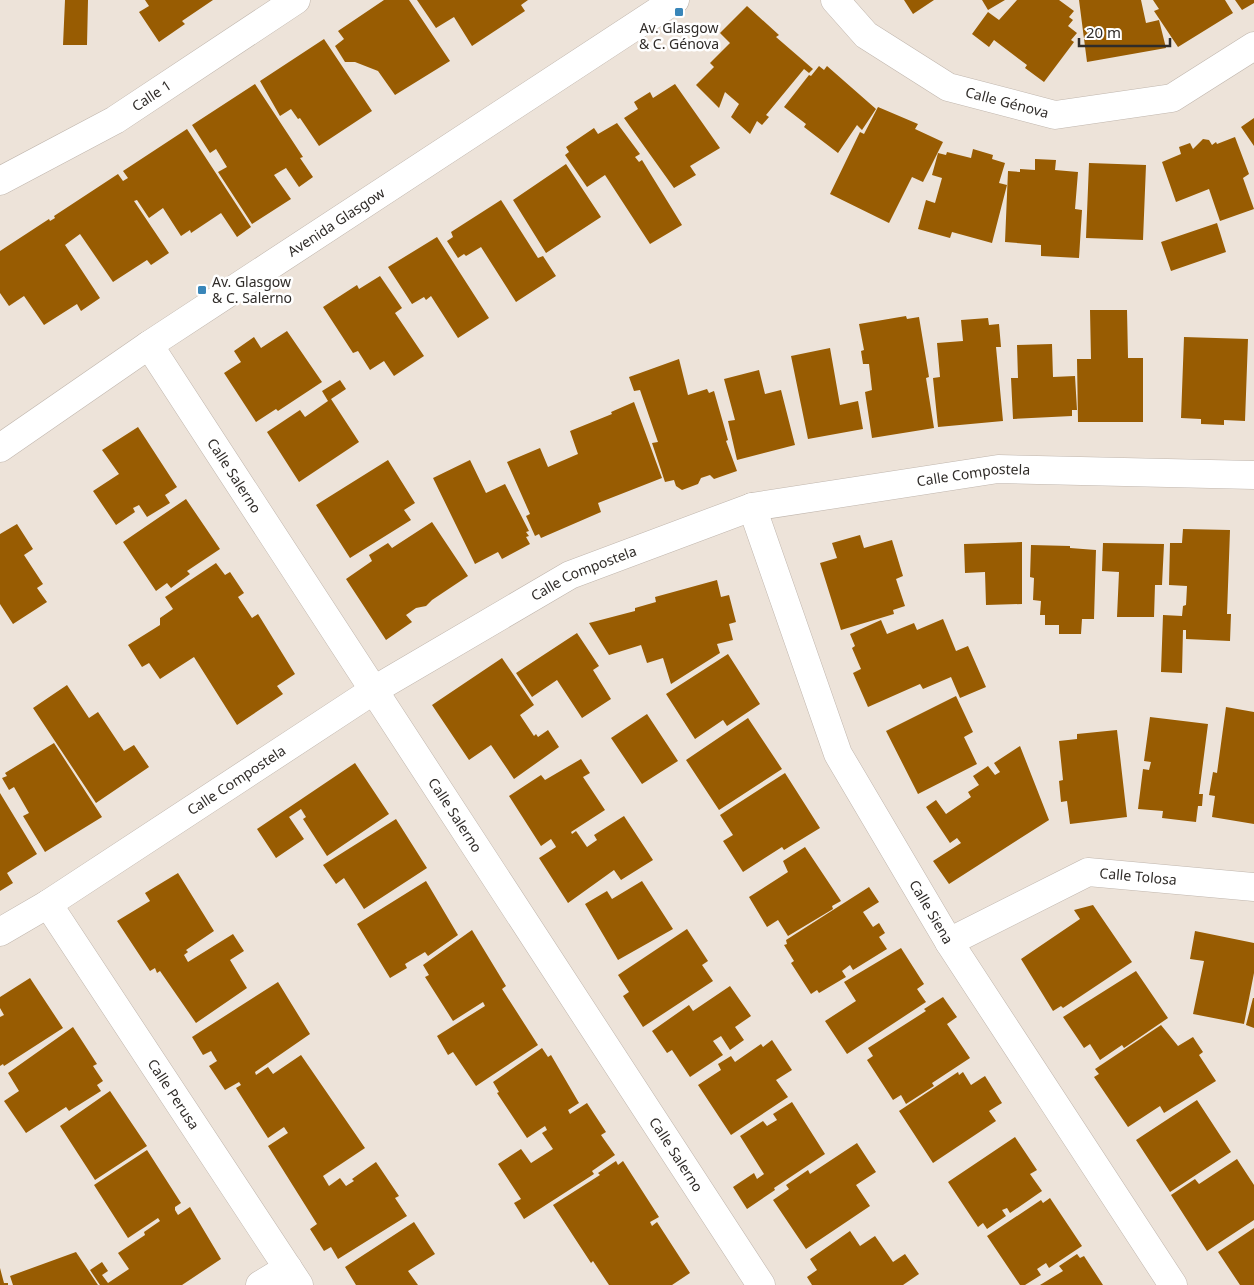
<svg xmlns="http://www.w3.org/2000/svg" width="1254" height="1285" font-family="'Noto Sans',sans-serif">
	<rect width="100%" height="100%" fill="#ede3d9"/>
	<path fill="#985c02" d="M65 0H88L87 45H63Z
		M145 0H213L182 21 185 24 159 42 139 12 149 6Z
		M384 0H409L450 61 395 95 378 71 355 62H345L335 46 344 39 338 31Z
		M417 0H528L521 5 525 11 472 46 454 17 436 28Z
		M904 0H934L913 14Z
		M982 0H1005L988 10Z
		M1017 0H1059L1074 11 1069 17 1073 20 1068 26 1077 33 1071 40 1074 42 1044 82 1025 68 1027 65 994 40 989 47 972 34 988 12 999 20Z
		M1079 0H1141L1146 23 1159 20 1166 48 1087 62Z
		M1153 0H1225L1233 13 1178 47 1154 11 1159 9Z
		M1235 0H1254V3L1242 10Z
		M747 6 779 35 776 37 813 69 809 73 804 69 766 115 769 117 762 125 757 121 750 134 731 117 739 104 725 92 719 108 696 85 714 67 710 63 730 43 720 33Z
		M324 39 372 111 319 146 300 118 298 119 291 109 280 116 260 81Z
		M819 66 824 70 827 66 876 109 862 130 857 125 838 153 804 127 806 124 784 107 809 75 811 76Z
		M255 84 303 157 300 158 313 177 299 187 286 168 274 175 291 199 252 224 218 172 227 167 216 149 210 153 192 125Z
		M675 84 720 148 690 166 696 175 674 188 624 118 638 109 634 102 650 92 653 98Z
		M878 107 918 124 915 129 943 142 923 182 912 177 889 223 830 194 860 132 864 134Z
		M1254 118V146L1241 127Z
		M617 123 640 154 635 157 639 162 642 160 682 225 650 244 605 175 587 187 565 155 569 152 566 147 594 128 598 134Z
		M187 129 251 227 237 237 221 213 191 233 190 230 181 236 163 208 149 218 137 200 134 201 169 253 151 265 147 260 113 282 80 234 65 245 100 298 81 311 77 304 44 325 24 296 9 306 0 293V251L49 219 50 221 55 218 54 216 118 174 123 181 128 178 123 171Z
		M1235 137 1249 174 1243 178 1254 209 1220 221 1209 189 1176 202 1162 162 1181 154 1179 147 1190 143 1193 149 1203 139 1209 140 1212 145 1216 142 1217 144Z
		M973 149 993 155 992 159 1005 163 999 183 1007 185 992 243 952 232 950 238 918 229 926 200 935 203 942 178 932 175 938 153 946 155 947 152 971 158Z
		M1035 159 1056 160 1055 170 1078 172 1075 209 1082 210 1079 258 1041 256V245L1005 242 1008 171 1020 172V169L1035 170Z
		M1089 163 1146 165 1143 240 1086 238Z
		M566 164 601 217 546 253 513 200Z
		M501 200 538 258 543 256 556 276 516 302 481 247 466 256 464 254 458 258 447 241 453 237 451 232Z
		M1217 223 1226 252 1171 271 1161 242Z
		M437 237 489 318 458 338 431 296 426 300 424 297 412 304 388 267Z
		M380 276 402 308 395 313 424 356 394 376 384 361 370 370 358 351 353 353 323 307 357 285 359 289Z
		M1090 310H1127L1128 358H1143V422H1078L1077 359H1091Z
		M906 316 907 319 919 317 929 377 926 378 934 428 872 438 865 392 872 390 869 364H863L861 351 864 350 859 324Z
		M988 318 989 325 999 324 1001 347H996L1003 421 938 427 933 378 940 377 937 343 963 341 961 320Z
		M287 331 322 382 278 411 276 409 256 422 224 373 241 362 234 351 254 337 261 348Z
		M1184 337 1248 339 1245 421 1224 420V425L1201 424V419L1181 418Z
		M1052 344 1053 377 1075 376 1077 410H1072V416L1013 419 1011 378H1018L1017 345Z
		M830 348 840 405 858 401 863 429 808 439 791 356Z
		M679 359 688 395 707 389 709 393 714 391 728 440 726 441 737 471 714 479 710 475 701 478 698 484 682 490 676 486 674 480 665 482 652 443 658 442 640 390 634 391 629 377Z
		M759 370 765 394 781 390 795 445 737 460 728 421 735 420 724 379Z
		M340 380 346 389 331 399 359 442 299 482 267 432 300 410 305 417 328 401 322 391Z
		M634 402 662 478 598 503 601 512 541 538 539 534 535 536 526 516 530 514 507 462 540 448 548 467 578 454 570 431 612 414 611 412Z
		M138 427 177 487 165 495 170 503 147 517 139 505 133 508 135 512 116 525 93 491 119 474 102 450Z
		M388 460 415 503 404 510 411 520 350 558 316 505Z
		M470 460 486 493 505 484 529 531 526 532 529 536 526 537 530 544 502 559 498 552 475 564 433 478Z
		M186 499 220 549 187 571 190 574 171 588 167 583 156 591 123 542Z
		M432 522 468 576 432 600 426 606 416 608 406 615 412 622 386 640 346 579 372 561 369 555 388 543 392 548Z
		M17 524 33 549 24 555 43 584 37 588 47 602 13 624 0 604V534Z
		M1183 529 1230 530 1227 614H1231L1230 641 1186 639V630H1183L1182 673 1161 672 1163 615 1182 616 1183 606 1186 605 1187 586 1169 585 1170 543H1182Z
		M860 535 864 548 892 540 903 576 896 579 905 606 893 610 894 614 841 630 820 563 837 558 832 543Z
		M1022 542V604L986 605 985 572 965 573 964 544Z
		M1103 543 1164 544 1162 585H1155L1154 617H1117L1119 572 1102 571Z
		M1031 545 1070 546V548L1096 550 1094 619H1082L1081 634H1059V625H1045V615H1040L1041 601 1033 600 1034 578 1030 577Z
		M216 563 225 575 230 572 244 593 238 597 252 618 258 614 295 674 277 686 283 694 237 725 194 657 160 679 149 663 142 667 128 645 160 625V618L173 609 165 597Z
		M717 580 721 597 729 595 736 622 729 624 733 640 717 644 720 653 671 684 663 658 647 663 641 645 609 655 589 623 635 611V608L656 602 655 597Z
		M943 619 956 651 968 646 986 687 960 698 951 677 923 689 920 684 868 707 853 673 861 669 852 648 855 646 850 634 881 620 887 634 914 623 917 630Z
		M577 633 599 666 593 670 611 699 582 718 557 680 532 697 516 673Z
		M728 654 760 704 727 726 723 720 695 739 666 694Z
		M502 658 534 705 520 715 534 736 536 734 538 737 548 730 559 747 514 779 491 745 469 760 432 705Z
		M67 685 89 718 98 712 124 751 134 745 149 767 96 803 33 708Z
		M956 696 973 732 964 737 977 764 918 794 886 731Z
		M1226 707 1254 712V824L1212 817 1215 796 1209 795 1213 772 1217 773Z
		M647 714 678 761 642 784 611 738Z
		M1150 717 1208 724 1199 794H1203L1202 806H1198L1196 822 1162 818 1163 811 1138 809 1143 769 1149 770 1151 762 1144 761Z
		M748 718 782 769 719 810 686 760Z
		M1117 730 1127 817 1070 824 1067 801 1061 802 1059 781 1063 780 1059 741 1077 739V734Z
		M54 743 102 817 45 852 23 816 29 813 14 787 9 790 2 778 7 776 5 773Z
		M1020 746 1049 820 949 884 933 861 961 843 957 838 950 843 926 807 936 800 946 814 971 797 968 792 979 785 973 776 988 766 995 775 1000 772 994 763Z
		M581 759 590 773 583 777 605 810 571 832 572 834 576 831 587 847 597 840 594 835 624 816 653 860 621 880 614 870 568 903 539 858 556 847 555 845 551 839 541 846 509 796 541 775 545 780Z
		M355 763 389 814 327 856 303 819 306 817 301 809 289 817 304 839 276 858 257 829Z
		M785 773 820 828 784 850 782 847 743 872 723 841 733 835 720 815Z
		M0 793 37 854 7 873 13 883 0 891Z
		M396 819 427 868 364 909 344 878 336 884 323 865Z
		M805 847 841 901 832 906 833 909 788 936 778 920 767 927 749 897 788 872 783 861Z
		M178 873 214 931 186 950 188 952 184 955 188 962 233 934 244 951 230 960 247 988 196 1023 160 971 157 973 155 968 150 971 117 921 150 901 145 893Z
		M426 881 458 935 428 956 425 952 405 964 407 968 390 978 357 924Z
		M642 881 673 929 618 960 585 904 607 891 612 899Z
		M869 887 879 902 863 912 873 927 879 923 885 933 879 937 887 949 853 970 850 965 842 971 846 977 819 993 817 990 811 994 791 963 794 961 784 945 787 944 786 940Z
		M1093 905 1132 962 1063 1008 1061 1006 1053 1011 1021 959 1080 919 1074 910Z
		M687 929 708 961 702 965 713 981 643 1027 623 996 629 992 618 975Z
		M472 930 506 986 502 989 538 1045 476 1086 453 1052 448 1055 437 1036 485 1006 483 1002 453 1021 425 977 429 975 423 965Z
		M1195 931 1254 943V973L1244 1024 1193 1014 1204 961 1190 959Z
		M901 948 924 984 917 989 926 1002 847 1054 825 1021 856 1001 844 982Z
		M1136 971 1168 1018 1124 1048 1122 1045 1100 1060 1090 1044 1084 1048 1063 1017Z
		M30 978 63 1028 4 1066 3 1064 0 1066V1017L4 1015 0 1008V997Z
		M278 982 310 1034 255 1072 256 1075 268 1067 273 1074 301 1055 365 1148 323 1176 329 1186 340 1178 346 1186 354 1181 352 1179 376 1162 399 1196 395 1198 407 1216 338 1259 331 1247 324 1251 310 1229 317 1224 268 1146 288 1133 284 1127 268 1138 236 1088 241 1085 239 1082 225 1090 209 1066 217 1061 211 1051 203 1055 192 1037Z
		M730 986 751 1016 735 1027 744 1040 730 1050 721 1036 713 1041 723 1055 690 1077 672 1050 667 1053 652 1031 689 1005 693 1011Z
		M943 997 957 1017 947 1024 970 1058 932 1083 934 1086 906 1104 901 1095 893 1100 867 1060 873 1056 868 1048 926 1011 924 1009Z
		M1253 998H1254V1028L1246 1025Z
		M1161 1025 1178 1046 1193 1037 1203 1052 1199 1055 1216 1081 1164 1113 1160 1106 1128 1127 1094 1077 1099 1074 1095 1069Z
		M73 1027 97 1064 93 1066 103 1081 97 1085 101 1091 69 1111 66 1107 26 1133 4 1101 19 1091 8 1073Z
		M772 1040 792 1070 776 1080 788 1097 731 1135 698 1085 721 1070 718 1064 731 1056 735 1062 761 1044 763 1047Z
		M542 1048 548 1057 551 1055 579 1103 568 1110 570 1114 587 1103 606 1132 601 1135 615 1155 592 1171 594 1174 524 1219 514 1203 521 1199 498 1164 521 1149 531 1163 553 1149 542 1133 547 1130 545 1126 527 1138 497 1093 499 1092 493 1082Z
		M958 1072 959 1075 963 1072 971 1085 985 1076 1002 1103 989 1111 996 1121 933 1163 899 1111Z
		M110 1091 147 1146 95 1180 60 1126Z
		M1197 1100 1231 1152 1170 1192 1136 1140Z
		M792 1102 825 1154 774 1188 775 1190 747 1209 733 1187 754 1173 757 1179 764 1174 740 1136 763 1121 767 1126 777 1120 773 1114Z
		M1015 1137 1037 1170 1030 1174 1042 1191 1010 1213 1007 1208 1002 1210 1006 1216 987 1229 983 1223 978 1227 948 1182Z
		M857 1143 876 1172 856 1185 870 1206 806 1249 773 1200 789 1189 786 1185 808 1170 810 1174Z
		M147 1150 181 1203 175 1207V1210L178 1215 190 1207 221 1259 182 1285H100L90 1270 102 1262 108 1271 102 1275 108 1283 129 1269 118 1253 145 1235 144 1232 160 1221 158 1218 128 1238 94 1185Z
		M1237 1159 1254 1185V1220L1207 1251 1171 1195 1195 1179 1199 1184Z
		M616 1161 618 1165 623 1161 659 1217 650 1222 652 1226 657 1222 690 1273 672 1285H609L593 1261 591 1263 553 1205 600 1175 598 1173Z
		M1050 1198 1082 1246 1049 1268 1046 1263 1037 1269 1041 1275 1025 1285H1020L987 1236 1041 1200 1043 1203Z
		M414 1222 435 1254 408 1271 418 1285H356L345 1267Z
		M1254 1228V1285H1240L1218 1252Z
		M850 1231 860 1246 875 1236 893 1262 905 1254 919 1274 903 1285H812L807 1277 817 1270 810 1259Z
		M76 1252 98 1285H13L10 1276Z
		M1077 1254 1080 1258 1084 1256 1103 1285H1040L1063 1271 1059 1266Z
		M0 1268 4 1283H8V1285H0Z"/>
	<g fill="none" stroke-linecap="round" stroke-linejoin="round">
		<g stroke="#c0b6ad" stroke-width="29">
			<g id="minor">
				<path id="s1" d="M835 0 866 35 948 87 1055 115 1172 98 1254 46"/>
				<path id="s2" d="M0 181 115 120 296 0"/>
				<path id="s3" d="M149 345 761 1285"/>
				<path id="s4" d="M0 448 149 345 675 0"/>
				<path id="s5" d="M752 507 838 754 949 942 1173 1285"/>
				<path id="s6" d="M48 904 299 1285"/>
				<path id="s7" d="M0 932 48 904 374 690 570 575 752 507 998 469 1254 475"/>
				<path id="s8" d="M949 942 1088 872 1254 887"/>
				<path d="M260 1285 288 1268"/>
			</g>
		</g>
		<use href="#minor" stroke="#fff" stroke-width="28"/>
	</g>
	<g fill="#3986b9" stroke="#fff" stroke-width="2">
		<rect x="674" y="7" width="10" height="10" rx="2.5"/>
		<rect x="197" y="285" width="10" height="10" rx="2.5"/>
	</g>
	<g text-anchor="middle" stroke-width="5" stroke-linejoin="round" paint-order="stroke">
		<g font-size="14" fill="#302c29" stroke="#fff">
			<text x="679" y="33">Av. Glasgow<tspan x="679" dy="16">&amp; C. Génova</tspan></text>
			<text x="212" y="287" text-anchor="start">Av. Glasgow<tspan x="212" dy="16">&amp; C. Salerno</tspan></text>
		</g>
		<g font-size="14" fill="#302c29" stroke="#fff">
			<text dy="5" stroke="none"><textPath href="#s2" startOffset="174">Calle 1</textPath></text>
			<text dy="5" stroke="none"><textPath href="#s1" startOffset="205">Calle Génova</textPath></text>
			<text dy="5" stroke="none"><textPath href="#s4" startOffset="405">Avenida Glasgow</textPath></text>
			<text dy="5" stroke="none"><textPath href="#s3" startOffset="156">Calle Salerno</textPath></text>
			<text dy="5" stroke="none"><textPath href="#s7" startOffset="1091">Calle Compostela</textPath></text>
			<text dy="5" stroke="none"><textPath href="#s7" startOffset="686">Calle Compostela</textPath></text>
			<text dy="5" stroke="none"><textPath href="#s7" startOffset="281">Calle Compostela</textPath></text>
			<text dy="5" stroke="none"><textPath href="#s3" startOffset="561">Calle Salerno</textPath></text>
			<text dy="5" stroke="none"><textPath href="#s8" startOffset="206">Calle Tolosa</textPath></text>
			<text dy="5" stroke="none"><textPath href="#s5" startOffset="445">Calle Siena</textPath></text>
			<text dy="5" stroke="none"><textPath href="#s6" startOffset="228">Calle Perusa</textPath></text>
			<text dy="5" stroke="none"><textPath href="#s3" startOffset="966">Calle Salerno</textPath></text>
		</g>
	</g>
	<path d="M1079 38v8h91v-8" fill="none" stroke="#302c29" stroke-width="2.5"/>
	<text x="1086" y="38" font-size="15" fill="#302c29" stroke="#ffffff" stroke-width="4" paint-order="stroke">20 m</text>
</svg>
